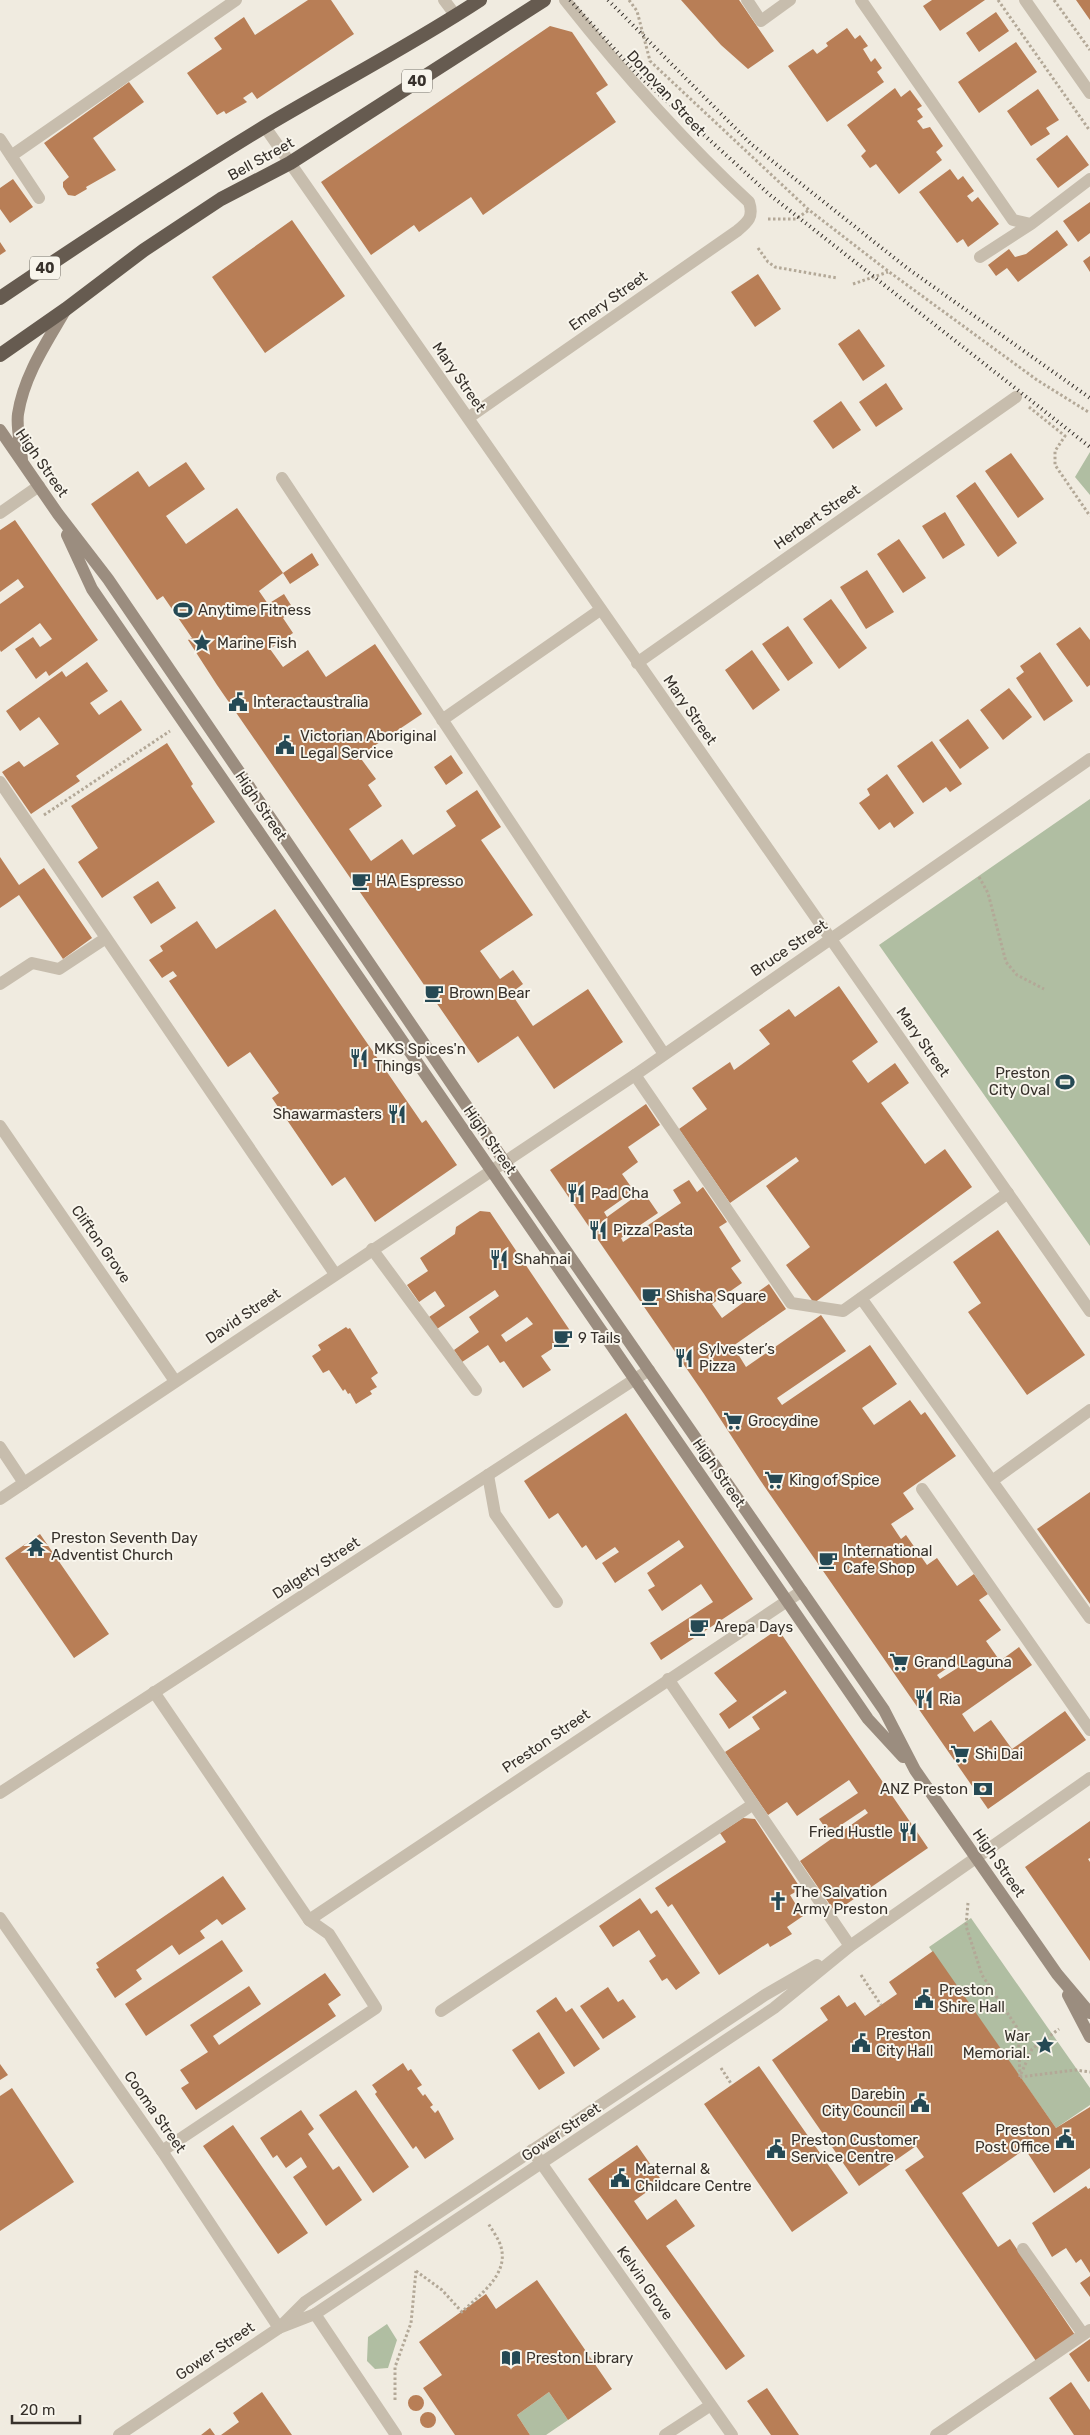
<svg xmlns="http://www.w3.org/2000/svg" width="1090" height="2435" font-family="Rubik,sans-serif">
	<rect width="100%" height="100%" fill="#f0ebe0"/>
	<path fill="#b0bea2" d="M1090 452V495L1075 477Z
		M1090 799V1246L879 945Z
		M971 1918 1090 2088V2105L1056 2128 929 1947Z
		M387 2324 397 2340 388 2368 375 2369 367 2361 368 2337Z
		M549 2392 568 2420 546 2435H530L517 2415Z"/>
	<path fill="#b87e56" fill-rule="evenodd" d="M308 0H331L354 34 257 99 252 92 243 98 247 102 226 114 224 111 217 115 187 73 222 49 214 38 244 17 255 35Z
		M681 0H739L774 51 748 69 721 45Z
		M932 0H985L940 31 923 6Z
		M1076 0H1090V20Z
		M996 12 1009 31 979 52 966 33Z
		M550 26 572 32 608 85 596 93 616 122 483 215 471 197 419 232 414 225 371 255 321 182Z
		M847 28 855 39 860 35 868 46 863 49 871 62 875 58 882 68 877 72 884 82 827 122 788 66 813 49 817 54 828 46 826 43Z
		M1016 42 1037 72 979 113 958 82Z
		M129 82 144 102 93 138 116 170 86 187 87 189 75 196 68 195 63 187V182L69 177 44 143Z
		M895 88 901 97 910 90 922 106 917 109 923 117 917 121 923 129 930 127 943 146 936 152 942 160 899 194 876 164 870 168 861 156 866 151 847 125Z
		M1038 89 1059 120 1046 128 1050 134 1031 146 1007 111Z
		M1067 135 1089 165 1058 188 1036 159Z
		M950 169 958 180 963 176 974 191 967 196 972 202 978 197 999 224 968 247 963 239 957 243 919 192Z
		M13 179 33 207 10 223 0 209V188Z
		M1090 202V233L1078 242 1063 221Z
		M292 220 345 296 265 353 212 277Z
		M1057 230 1068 245 1018 282 1007 268 996 276 988 265 1009 249 1015 257 1026 254Z
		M0 242 6 251 0 255Z
		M1090 256V272L1083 261Z
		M758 274 781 309 755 327 731 292Z
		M859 329 885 366 863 381 838 344Z
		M886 383 903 409 876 427 859 402Z
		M841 401 861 430 833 449 813 421Z
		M1011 453 1044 499 1018 518 985 471Z
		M186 462 205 489 166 516 186 544 237 508 283 573 259 591 268 604 284 594 294 610 283 618 293 633 270 649 283 667 308 650 326 677 375 644 422 714 359 756 376 779 368 785 382 806 349 829 371 861 402 839 413 855 456 826 446 811 477 790 501 827 481 840 533 915 480 951 500 979 513 970 523 984 511 993 533 1026 588 989 623 1042 554 1089 518 1036 478 1063 217 685 188 640 192 638 163 596 157 600 91 504 138 471 149 487Z
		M975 482 1017 543 998 557 956 496Z
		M945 512 965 545 943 559 922 526Z
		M15 520 98 640 49 676 46 671 36 679 15 649 33 637 40 647 52 639 40 623 1 652 0 650V604L24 587 18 579 0 592V530Z
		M899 539 926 578 903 593 877 554Z
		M312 553 319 565 290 584 283 573Z
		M867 570 894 612 866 629 840 587Z
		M831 599 867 648 839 669 803 619Z
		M788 626 813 663 788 681 762 644Z
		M1080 627 1090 640V685L1087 687 1056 644Z
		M752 650 780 690 753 710 725 670Z
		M1040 652 1073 701 1044 721 1016 678 1024 672 1020 666Z
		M87 662 108 691 90 703 99 715 121 700 142 730 76 776 80 781 31 814 2 772 19 761 24 767 59 744 39 717 20 731 6 711 62 671 66 677Z
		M1009 688 1032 717 1003 740 980 710Z
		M968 719 989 748 960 769 939 740Z
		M932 741 962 784 950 792 946 787 923 803 897 766Z
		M167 743 193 784 191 786 215 822 102 898 78 862 98 848 71 806Z
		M451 755 463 773 446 785 434 767Z
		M887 774 914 813 894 828 890 822 879 830 859 803 870 795 867 789Z
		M0 857 19 885 44 868 92 938 63 959 19 895 0 908Z
		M158 881 176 908 151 924 133 897Z
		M275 909 422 1123 426 1120 457 1165 375 1222 345 1177 332 1186 272 1098 279 1093 250 1052 228 1067 169 981 177 976 173 971 162 978 149 960 163 951 160 946 197 921 216 949Z
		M839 986 878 1042 852 1061 868 1083 895 1063 909 1083 881 1103 925 1164 945 1149 972 1187 814 1303 786 1265 810 1247 766 1186 799 1161 796 1157 730 1203 679 1129 707 1109 692 1088 730 1062 734 1070 770 1044 759 1030 789 1009 795 1017Z
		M646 1104 660 1125 628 1147 638 1162 622 1174 634 1191 604 1212 607 1217 643 1191 658 1213 621 1238 623 1242 681 1203 673 1190 689 1180 697 1192 703 1187 727 1222 719 1227 741 1261 731 1268 742 1283 712 1304 722 1318 769 1284 786 1309 733 1346 746 1367 821 1315 846 1351 777 1398 782 1405 870 1345 897 1384 862 1408 874 1425 910 1400 921 1415 925 1412 956 1456 903 1493 914 1509 891 1524 901 1539 906 1535 927 1565 937 1558 957 1586 974 1574 988 1594 979 1600 1001 1630 986 1641 1000 1661 1019 1647 1032 1665 962 1714 974 1732 991 1720 1012 1749 1065 1711 1086 1740 988 1809 760 1480 704 1394 550 1170ZM956 1662 959 1667 940 1679 937 1675Z
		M480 1211 490 1212 573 1335 541 1356 551 1370 523 1388 504 1361 500 1363 488 1345 462 1362 454 1350 479 1332 469 1317 499 1296 495 1290 437 1329 429 1317 445 1306 435 1291 419 1302 407 1285 428 1271 420 1258 455 1234 456 1227ZM527 1317 533 1324 506 1342 501 1335Z
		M998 1230 1085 1355 1027 1395 968 1312 981 1303 953 1262Z
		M346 1327 348 1329 350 1328 378 1373 371 1378 377 1387 370 1391 372 1394 356 1404 350 1393 348 1394 345 1389 343 1391 329 1370 323 1373 312 1356 321 1350 318 1345Z
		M626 1413 753 1599 661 1660 650 1643 713 1602 701 1584 662 1611 648 1590 655 1586 647 1573 684 1547 679 1540 615 1583 602 1563 619 1552 615 1547 596 1560 586 1545 582 1548 558 1513 549 1519 524 1481Z
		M1090 1492V1604L1037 1529Z
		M40 1534 109 1634 74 1658 5 1558Z
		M775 1631 780 1632 928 1848 835 1912 800 1861 868 1813 865 1809 829 1833 819 1819 858 1793 849 1780 797 1816 787 1802 768 1815 725 1752 760 1729 752 1717 787 1693 785 1690 729 1729 719 1714 737 1701 714 1673Z
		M743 1818 755 1819 801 1889 790 1895 803 1916 787 1927 792 1934 770 1947 768 1943 719 1975 672 1904 668 1907 655 1888 726 1842 720 1833Z
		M1090 1821V1858L1088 1859 1090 1862V1961L1025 1867Z
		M223 1876 246 1909 222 1925 217 1919 200 1931 205 1938 179 1955 172 1945 136 1970 142 1979 115 1998 96 1969 99 1968 96 1963Z
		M640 1898 651 1914 657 1910 700 1973 676 1990 667 1978 662 1981 649 1961 656 1956 639 1930 613 1947 599 1926Z
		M222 1940 243 1971 146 2036 125 2004Z
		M933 1951 1056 2128 1090 2107V2168L1054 2193 1025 2149 962 2193 998 2247 1010 2239 1075 2335 1036 2361 905 2170 924 2157 916 2146 859 2186 772 2060 828 2020 820 2008 839 1995 847 2007 855 2002 865 2016 897 1994 889 1982Z
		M325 1973 341 1995 328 2004 336 2016 196 2110 181 2088 189 2083 180 2070 208 2052 190 2025 249 1986 261 2004 213 2036 219 2045Z
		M608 1987 618 2002 623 1999 636 2017 603 2039 580 2006Z
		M556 1997 566 2012 572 2008 600 2049 574 2067 536 2011Z
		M539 2032 565 2073 539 2090 512 2050Z
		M403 2063 408 2071 411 2069 422 2085 417 2088 423 2096 425 2094 433 2105 430 2107 435 2113 438 2110 454 2139 425 2159 416 2146 413 2149 375 2094 377 2092 372 2085Z
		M0 2064 8 2075 0 2080Z
		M759 2066 848 2193 792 2232 704 2104Z
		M12 2088 74 2182 0 2231V2096Z
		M356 2090 409 2167 373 2193 319 2115Z
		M301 2110 314 2129 308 2134 333 2170 339 2166 362 2200 326 2226 293 2177 307 2167 301 2157 286 2168 277 2155 273 2158 260 2138Z
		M233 2125 308 2233 278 2254 203 2146Z
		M637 2145 662 2181 634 2201 647 2220 676 2199 695 2226 666 2246 745 2356 726 2370 588 2179Z
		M1086 2186 1088 2189 1090 2188V2273L1081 2259 1076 2263 1066 2248 1052 2257 1032 2223Z
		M1090 2276V2297L1080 2283Z
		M537 2280 612 2389 568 2420 549 2392 517 2415 530 2435H455L423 2388 442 2375 419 2342 486 2294 496 2309Z
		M1090 2339V2381L1088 2382 1069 2354Z
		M1071 2382 1090 2410V2435H1074L1049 2398Z
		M767 2388 799 2435H771L747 2401Z
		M262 2392 292 2435H221L239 2422 233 2413Z
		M408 2403a8 8 0 1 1 16 0a8 8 0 1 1-16 0Z
		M420 2420a8 8 0 1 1 16 0a8 8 0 1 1-16 0Z
		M210 2428 215 2435H201Z"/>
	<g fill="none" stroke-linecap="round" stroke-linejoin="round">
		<path stroke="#b3a897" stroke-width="3" stroke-dasharray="2.5 2.5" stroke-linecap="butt" d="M629 0 637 11 650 61 809 210 888 271 1037 380 1090 413
			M998 0 1090 131
			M1054 0 1090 50
			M768 219H796L809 210
			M758 248 768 262 775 267 837 278
			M853 284 888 272
			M1029 407 1065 436 1055 451V465L1090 516
			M44 815 170 731
			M979 877 988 893 1006 962 1017 975 1044 989
			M968 1903 966 1926 982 1975 1018 2029 1020 2077
			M861 1975 881 2005
			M721 2068 732 2085
			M1021 2074 1032 2049 1059 2029
			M1020 2077 1075 2070 1090 2072
			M416 2271 442 2290 462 2312C479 2295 509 2275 501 2247 499 2239 492 2230 488 2223
			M395 2400V2367L411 2323 416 2271"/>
		<path stroke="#c7bdad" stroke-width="12" d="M747 0 761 21 790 0
			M861 0 1013 220 1031 224 1090 179
			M0 139 39 198
			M11 156 236 0
			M980 257 1031 224
			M282 478 664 1054
			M0 513 39 486
			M442 720 600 610
			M0 782 335 1274
			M0 984 32 963 59 969 106 938
			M635 1075 791 1303 843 1311 1008 1193
			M372 1249 476 1390
			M861 1298 1090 1618
			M0 1447 24 1483
			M488 1475 495 1514 557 1602
			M992 1481 1090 1410
			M922 1489 1090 1730
			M668 1679 850 1946
			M154 1692 309 1920 329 1934 376 2008 162 2151
			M441 2011 752 1805
			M1023 2249 1083 2334
			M315 2314 396 2435
			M936 2435 1090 2330"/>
		<path stroke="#c7bdad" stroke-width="12" d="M444 0 456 16
			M1025 0 1090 93
			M265 127 1090 1311
			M468 418 737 231C748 222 754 217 749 202 682 140 622 72 565 0
			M637 663 1016 397
			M0 1126 175 1381
			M0 1499 635 1075 1090 759
			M0 1793 649 1370
			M0 1918 162 2151 279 2328
			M309 1920 802 1591
			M532 2150 732 2435
			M665 2435 711 2405"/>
		<path stroke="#c7bdad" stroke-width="12" d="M279 2328 315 2314 774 2008 850 1946 1090 1778
			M119 2435 279 2328 305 2302 765 1995 817 1965"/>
		<path stroke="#9b8d7f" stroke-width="12" d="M0 430 58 514 108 579 504 1161 884 1710 915 1770 1057 1974 1090 2013
			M22 460C21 445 16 428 18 414 24 375 47 342 66 309
			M67 535 92 589 868 1719 903 1757
			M1068 1995 1090 2037"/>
		<path stroke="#665b50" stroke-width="14" d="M0 298C87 239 174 182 264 127 336 84 410 46 480 0
			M0 355 66 309 144 250 221 199 290 163 544 0"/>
		<path stroke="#37312b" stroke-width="4" stroke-dasharray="1 4" stroke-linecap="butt" d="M570 0 636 73 770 195 1090 447
			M608 0 751 144 907 268 1090 398"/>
	</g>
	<defs>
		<g id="stadium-bare" transform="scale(1.5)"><path d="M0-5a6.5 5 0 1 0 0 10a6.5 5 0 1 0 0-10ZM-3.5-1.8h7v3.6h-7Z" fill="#254954" stroke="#f8f5ec" stroke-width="2.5" paint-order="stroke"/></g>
		<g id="sight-bare" transform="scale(1.5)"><path d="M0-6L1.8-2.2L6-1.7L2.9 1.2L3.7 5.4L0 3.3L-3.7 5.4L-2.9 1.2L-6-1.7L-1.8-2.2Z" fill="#254954" stroke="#f8f5ec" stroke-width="2.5" paint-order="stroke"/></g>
		<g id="civic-bare" transform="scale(1.5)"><path d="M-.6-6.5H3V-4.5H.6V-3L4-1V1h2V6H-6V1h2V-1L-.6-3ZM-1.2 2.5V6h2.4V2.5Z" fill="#254954" stroke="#f8f5ec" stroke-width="2.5" paint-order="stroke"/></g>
		<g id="cafe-bare" transform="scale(1.5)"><path d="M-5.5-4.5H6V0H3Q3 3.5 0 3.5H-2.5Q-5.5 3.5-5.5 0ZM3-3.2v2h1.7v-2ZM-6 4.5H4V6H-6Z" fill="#254954" stroke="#f8f5ec" stroke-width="2.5" paint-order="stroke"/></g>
		<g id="restaurant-bare" transform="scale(1.5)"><path d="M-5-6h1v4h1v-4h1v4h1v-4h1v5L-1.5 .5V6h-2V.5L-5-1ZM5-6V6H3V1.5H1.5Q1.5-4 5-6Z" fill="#254954" stroke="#f8f5ec" stroke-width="2.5" paint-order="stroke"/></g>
		<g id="supermarket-bare" transform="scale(1.5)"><path d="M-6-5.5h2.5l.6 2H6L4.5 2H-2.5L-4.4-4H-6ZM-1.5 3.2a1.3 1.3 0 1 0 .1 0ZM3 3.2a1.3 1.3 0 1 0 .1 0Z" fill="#254954" stroke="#f8f5ec" stroke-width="2.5" paint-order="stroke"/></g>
		<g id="temple-bare" transform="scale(1.5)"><path d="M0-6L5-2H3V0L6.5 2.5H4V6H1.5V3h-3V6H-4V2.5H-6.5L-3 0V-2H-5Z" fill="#254954" stroke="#f8f5ec" stroke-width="2.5" paint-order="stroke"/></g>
		<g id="bank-bare" transform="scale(1.5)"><path d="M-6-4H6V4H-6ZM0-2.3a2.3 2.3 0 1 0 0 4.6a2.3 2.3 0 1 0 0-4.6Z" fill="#254954" stroke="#f8f5ec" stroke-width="2.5" paint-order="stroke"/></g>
		<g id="church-bare" transform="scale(1.5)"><path d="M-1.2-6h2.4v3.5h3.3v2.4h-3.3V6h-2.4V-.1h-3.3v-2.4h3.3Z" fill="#254954" stroke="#f8f5ec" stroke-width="2.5" paint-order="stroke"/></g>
		<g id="library-bare" transform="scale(1.5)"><path d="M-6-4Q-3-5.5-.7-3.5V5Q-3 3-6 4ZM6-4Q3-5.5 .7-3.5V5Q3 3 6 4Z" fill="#254954" stroke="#f8f5ec" stroke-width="2.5" paint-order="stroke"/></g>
	</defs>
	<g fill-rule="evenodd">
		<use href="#stadium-bare" x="183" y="610"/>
		<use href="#sight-bare" x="202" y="643"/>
		<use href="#civic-bare" x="238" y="702"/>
		<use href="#civic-bare" x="285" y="745"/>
		<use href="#cafe-bare" x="361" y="881"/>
		<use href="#cafe-bare" x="434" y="993"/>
		<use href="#restaurant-bare" x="359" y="1058"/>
		<use href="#stadium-bare" x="1065" y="1082"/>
		<use href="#restaurant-bare" x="397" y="1114"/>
		<use href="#restaurant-bare" x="576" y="1193"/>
		<use href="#restaurant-bare" x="598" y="1230"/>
		<use href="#restaurant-bare" x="499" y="1259"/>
		<use href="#cafe-bare" x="651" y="1296"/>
		<use href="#cafe-bare" x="563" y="1338"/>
		<use href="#restaurant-bare" x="684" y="1358"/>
		<use href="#supermarket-bare" x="733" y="1421"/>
		<use href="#supermarket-bare" x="774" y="1480"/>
		<use href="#temple-bare" x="36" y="1547"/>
		<use href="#cafe-bare" x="828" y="1560"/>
		<use href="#cafe-bare" x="699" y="1627"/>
		<use href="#supermarket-bare" x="899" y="1662"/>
		<use href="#restaurant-bare" x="924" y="1699"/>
		<use href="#supermarket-bare" x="960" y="1754"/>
		<use href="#bank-bare" x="983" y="1789"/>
		<use href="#restaurant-bare" x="908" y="1832"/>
		<use href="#church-bare" x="778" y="1901"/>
		<use href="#civic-bare" x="924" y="1999"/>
		<use href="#civic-bare" x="861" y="2043"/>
		<use href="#sight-bare" x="1045" y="2045"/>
		<use href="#civic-bare" x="920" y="2103"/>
		<use href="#civic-bare" x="1065" y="2139"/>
		<use href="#civic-bare" x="776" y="2149"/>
		<use href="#civic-bare" x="620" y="2178"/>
		<use href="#library-bare" x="511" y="2358"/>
	</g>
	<g text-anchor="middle" stroke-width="4" stroke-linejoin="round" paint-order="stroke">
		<g fill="#f8f5ec" stroke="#716c65" stroke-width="1">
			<rect x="402" y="69.5" width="30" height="23" rx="4"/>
			<rect x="30" y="256.5" width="30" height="23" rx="4"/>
		</g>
		<g font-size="14" font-weight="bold" fill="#37312b">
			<text x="417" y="86">40</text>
			<text x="45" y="273">40</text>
		</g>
		<g font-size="15" fill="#37312b" stroke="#f8f5ec">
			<text transform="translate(666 93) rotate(48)" y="5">Donovan Street</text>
			<text transform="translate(261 159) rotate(-29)" y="5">Bell Street</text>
			<text transform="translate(608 301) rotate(-35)" y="5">Emery Street</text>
			<text transform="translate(459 377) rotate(55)" y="5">Mary Street</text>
			<text transform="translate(42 463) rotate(55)" y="5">High Street</text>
			<text transform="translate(817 517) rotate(-35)" y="5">Herbert Street</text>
			<text transform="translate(690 710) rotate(55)" y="5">Mary Street</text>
			<text transform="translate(261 806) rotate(56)" y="5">High Street</text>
			<text transform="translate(789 948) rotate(-34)" y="5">Bruce Street</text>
			<text transform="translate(923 1042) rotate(55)" y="5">Mary Street</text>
			<text transform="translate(490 1140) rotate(55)" y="5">High Street</text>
			<text transform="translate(101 1244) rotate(55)" y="5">Clifton Grove</text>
			<text transform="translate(243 1316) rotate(-34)" y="5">David Street</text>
			<text transform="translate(719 1473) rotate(55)" y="5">High Street</text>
			<text transform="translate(316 1568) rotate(-33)" y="5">Dalgety Street</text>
			<text transform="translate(546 1741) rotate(-34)" y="5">Preston Street</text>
			<text transform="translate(999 1863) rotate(55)" y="5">High Street</text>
			<text transform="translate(155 2112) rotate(55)" y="5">Cooma Street</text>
			<text transform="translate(561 2132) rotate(-34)" y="5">Gower Street</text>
			<text transform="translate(645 2283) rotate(55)" y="5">Kelvin Grove</text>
			<text transform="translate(215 2351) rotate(-34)" y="5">Gower Street</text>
		</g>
		<g font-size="15" fill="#37312b" stroke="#f8f5ec" text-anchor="start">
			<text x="198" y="615">Anytime Fitness</text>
			<text x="217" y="648">Marine Fish</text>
			<text x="253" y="707">Interactaustralia</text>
			<text x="300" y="741">Victorian Aboriginal<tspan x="300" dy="17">Legal Service</tspan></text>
			<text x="376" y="886">HA Espresso</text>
			<text x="449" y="998">Brown Bear</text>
			<text x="374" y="1054">MKS Spices'n<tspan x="374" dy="17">Things</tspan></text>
			<text x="1050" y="1078" text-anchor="end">Preston<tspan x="1050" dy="17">City Oval</tspan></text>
			<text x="382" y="1119" text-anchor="end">Shawarmasters</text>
			<text x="591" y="1198">Pad Cha</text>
			<text x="613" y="1235">Pizza Pasta</text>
			<text x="514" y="1264">Shahnai</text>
			<text x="666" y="1301">Shisha Square</text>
			<text x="578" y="1343">9 Tails</text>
			<text x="699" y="1354">Sylvester’s<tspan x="699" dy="17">Pizza</tspan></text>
			<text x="748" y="1426">Grocydine</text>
			<text x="789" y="1485">King of Spice</text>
			<text x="51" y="1543">Preston Seventh Day<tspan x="51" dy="17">Adventist Church</tspan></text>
			<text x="843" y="1556">International<tspan x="843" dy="17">Cafe Shop</tspan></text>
			<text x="714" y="1632">Arepa Days</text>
			<text x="914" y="1667">Grand Laguna</text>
			<text x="939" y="1704">Ria</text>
			<text x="975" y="1759">Shi Dai</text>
			<text x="968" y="1794" text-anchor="end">ANZ Preston</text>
			<text x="893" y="1837" text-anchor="end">Fried Hustle</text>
			<text x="793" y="1897">The Salvation<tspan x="793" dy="17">Army Preston</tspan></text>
			<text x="939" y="1995">Preston<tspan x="939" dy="17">Shire Hall</tspan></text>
			<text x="876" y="2039">Preston<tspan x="876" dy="17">City Hall</tspan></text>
			<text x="1030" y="2041" text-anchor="end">War<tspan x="1030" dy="17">Memorial.</tspan></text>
			<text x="905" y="2099" text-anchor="end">Darebin<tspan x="905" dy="17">City Council</tspan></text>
			<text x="1050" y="2135" text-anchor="end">Preston<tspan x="1050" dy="17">Post Office</tspan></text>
			<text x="791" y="2145">Preston Customer<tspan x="791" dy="17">Service Centre</tspan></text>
			<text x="635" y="2174">Maternal &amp;<tspan x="635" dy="17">Childcare Centre</tspan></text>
			<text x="526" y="2363">Preston Library</text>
		</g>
	</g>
	<path d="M12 2415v8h68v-8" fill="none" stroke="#37312b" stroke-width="2.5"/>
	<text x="20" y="2415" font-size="15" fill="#37312b" stroke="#f8f5ec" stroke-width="4" paint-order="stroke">20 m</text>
</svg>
